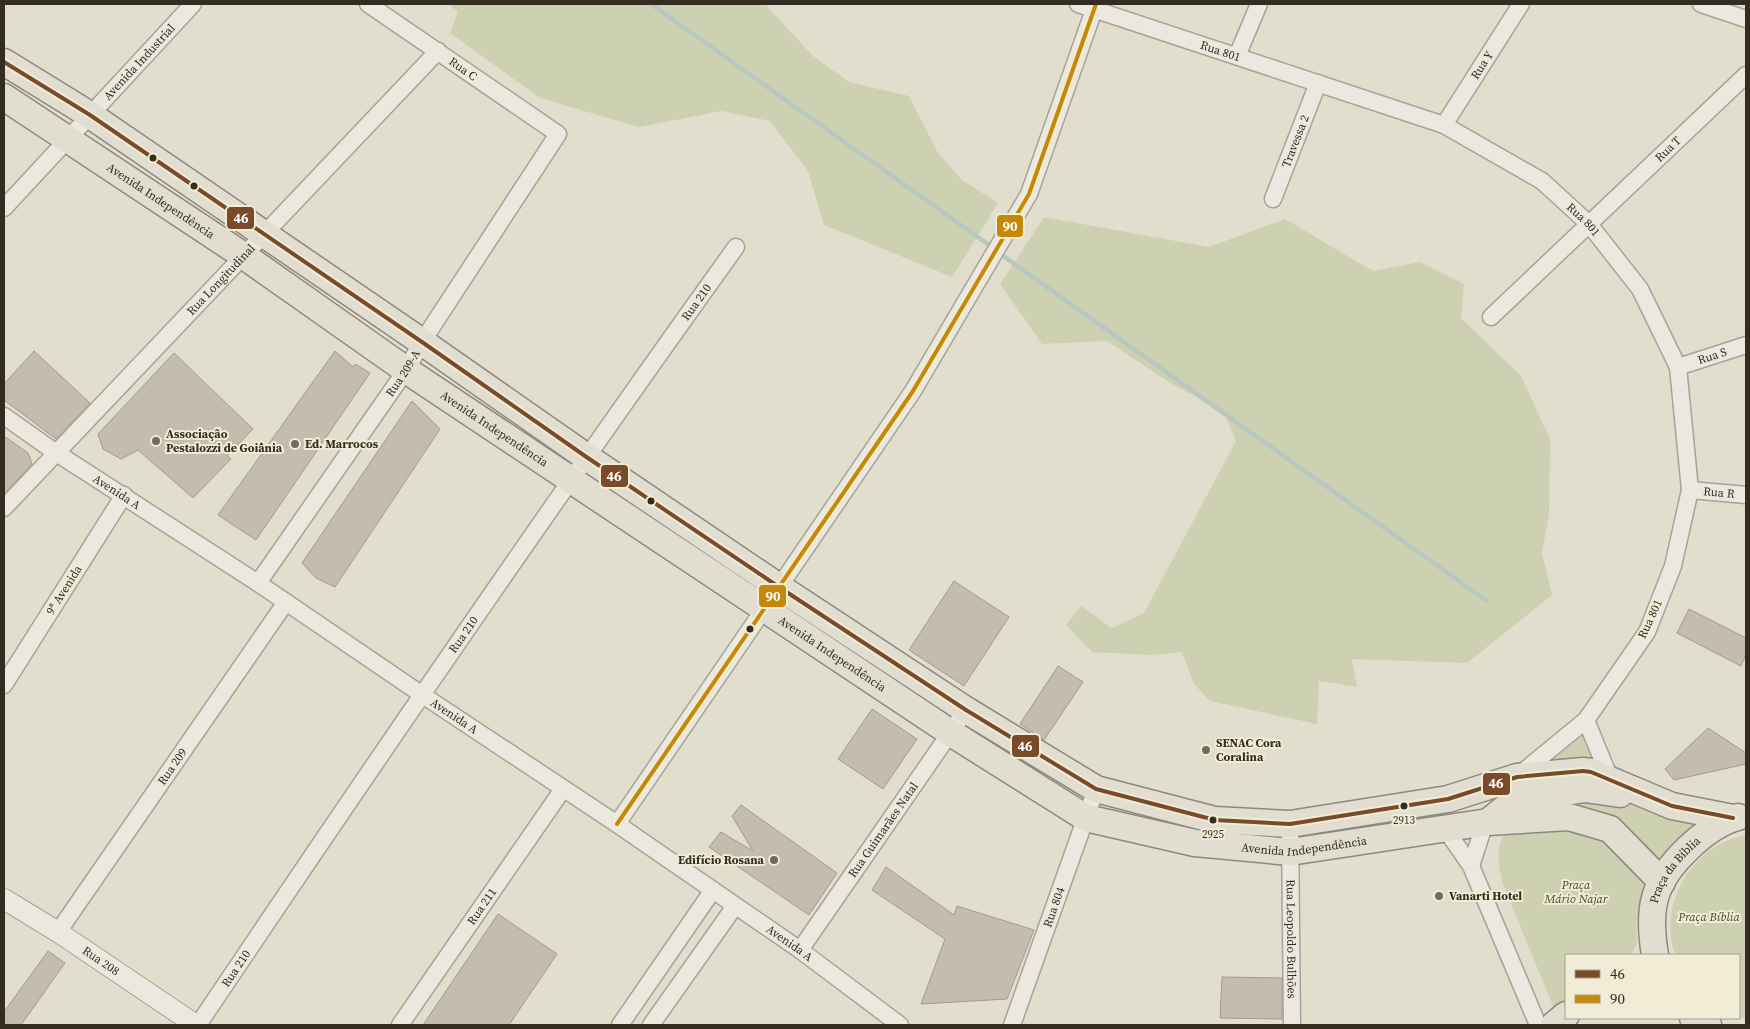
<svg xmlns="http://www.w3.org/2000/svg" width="1750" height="1029" font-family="'Source Serif 4',serif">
	<rect width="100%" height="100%" fill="#e1dece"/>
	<path fill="#cdd1b2" d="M449 4H765L813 56 849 82 909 96 938 153 962 180 998 203 952 277 824 225 808 171 770 121 722 111 639 127 540 98 450 33 458 12Z
		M1044 217 1209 247 1285 219 1373 271 1420 262 1464 284 1461 318 1521 376 1550 439 1549 514 1542 553 1552 595 1467 663 1352 659 1357 687 1319 681 1317 724 1210 701 1194 684 1182 652 1152 655 1092 652 1066 625 1081 606 1112 628 1144 613 1236 441 1223 410 1175 386 1107 341 1042 344 1000 284Z
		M1584 728 1602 767 1527 773Z
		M1586 791 1731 819 1664 871 1537 799Z
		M1565 825 1607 834 1647 883C1645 895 1640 906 1637 918 1634 932 1642 945 1629 955H1566V1006L1555 1011 1503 884C1499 869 1492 838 1511 830 1519 826 1554 826 1565 825Z
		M1746 835V1019L1739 1017V955H1675C1657 904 1693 844 1746 835Z"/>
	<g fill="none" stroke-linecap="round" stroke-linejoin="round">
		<path stroke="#b8c7bf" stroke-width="4.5" d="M651 4 989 245
			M1002 255 1487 601"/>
	</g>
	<path fill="#c4bdaf" stroke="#a19a8e" d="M34 351 90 403 56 439 4 400V384Z
		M335 351 353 367 355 364 370 373 256 540 218 515Z
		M174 353 253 429 227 456 231 459 193 498 138 450 121 459 103 449 98 434Z
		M412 401 440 429 335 587 316 578 302 563Z
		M4 436 28 453 32 464 4 494Z
		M954 581 1009 617 964 686 909 650Z
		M1689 609 1746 638V654L1741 666 1677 633Z
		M1058 666 1083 682 1044 740 1020 724Z
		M872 709 917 739 883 789 838 759Z
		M1708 728 1746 753V764L1674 780 1665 769Z
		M741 805 837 873 809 915 709 847 721 832 753 851 732 816Z
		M886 867 954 915 957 906 1034 930 1007 999 921 1004 945 939 872 890Z
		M498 914 557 954 509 1025H423Z
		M48 951 65 963 21 1025H4V1012Z
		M1222 977 1282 978V1019L1220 1018Z"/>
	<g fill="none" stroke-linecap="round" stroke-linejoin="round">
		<g stroke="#a6a397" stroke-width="19">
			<g id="minor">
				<path id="s1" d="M1078 4 1444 125 1542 181 1589 224 1640 289 1678 367 1690 490 1673 566 1647 632 1586 720 1519 775"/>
				<path d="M1701 4 1746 19"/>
				<path d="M1237 56 1259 4"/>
				<path id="s2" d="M1444 125 1521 4"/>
				<path id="s3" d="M1273 199 1318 83"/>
				<path id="s4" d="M4 208 193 4"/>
				<path id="s5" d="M1491 317 1746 75"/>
				<path id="s6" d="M1678 367 1746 345"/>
				<path id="s7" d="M4 416 55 452 258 583 421 694 617 824 800 950 900 1025"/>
				<path id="s8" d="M1690 490 1746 495"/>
				<path id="s9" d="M4 508 438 51"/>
				<path id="s10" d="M258 583 406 370 422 342 558 134 368 4"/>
				<path d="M4 685 124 495"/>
				<path d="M1586 720 1611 781"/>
				<path d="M617 824 913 391 1029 194 1096 4"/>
				<path id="s11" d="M1290 824 1292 1025"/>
				<path d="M1446 830 1471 866 1538 1025"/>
				<path d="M1471 866 1482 832 1488 822"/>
				<path id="s12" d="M58 932 286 602"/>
				<path id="s13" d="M800 950 966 710"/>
				<path id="s14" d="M198 1025C374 763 552 503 736 247"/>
				<path id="s15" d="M400 1025 563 789"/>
				<path d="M620 1025 713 890"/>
				<path d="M651 1025 735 906"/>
				<path id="s16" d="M1012 1025 1096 789"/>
			</g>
		</g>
		<g stroke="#a6a397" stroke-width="22">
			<g id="tertiary">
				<path id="s17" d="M4 899 58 932 196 1025"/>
			</g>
		</g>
		<g stroke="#8c887e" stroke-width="29">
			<g id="primary">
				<path d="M4 62 90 115 422 342 585 456 779 587 966 710 1096 789 1215 820 1290 824 1448 799 1517 777 1583 771 1591 772 1672 806 1733 818"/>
				<path id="s18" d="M4 97 244 256 406 370 951 733 1086 818 1195 843 1290 852 1488 822 1569 817 1610 829 1662 882"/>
				<path d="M1488 822 1515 800 1585 789 1620 794"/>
				<path id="s19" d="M1655 955C1652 937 1650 916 1655 898 1663 866 1707 825 1738 817"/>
				<path d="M1693 1018 1708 1025"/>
				<path d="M1554 1025 1566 1015"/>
			</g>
		</g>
		<use href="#minor" stroke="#eae8df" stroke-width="16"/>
		<use href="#tertiary" stroke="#eae8df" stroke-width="20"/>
		<use href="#primary" stroke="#e1ded1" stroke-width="26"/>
		<g stroke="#f1ecd5" stroke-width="8">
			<path id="bus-1" d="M4 62 90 115 422 342 585 456 779 587 966 710 1096 789 1215 820 1290 824 1448 799 1517 777 1583 771 1591 772 1672 806 1733 818"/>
		</g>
		<g stroke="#f1ecd5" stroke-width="8">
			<path id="bus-2" d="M617 824 913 391 1029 194 1096 4"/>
		</g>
		<use href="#bus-1" stroke="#7a4b2a" stroke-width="4"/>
		<use href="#bus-2" stroke="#c68808" stroke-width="4"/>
	</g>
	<g fill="#342c20" stroke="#f1ecd5" stroke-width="2">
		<circle cx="153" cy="158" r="4.5"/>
		<circle cx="194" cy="186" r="4.5"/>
		<circle cx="651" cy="501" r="4.5"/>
		<circle cx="750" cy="629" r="4.5"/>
		<circle cx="1404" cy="806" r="4.5"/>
		<circle cx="1213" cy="820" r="4.5"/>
	</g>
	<g fill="#716a5d" stroke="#f1ecd5" stroke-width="2">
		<circle cx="156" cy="441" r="5"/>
		<circle cx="295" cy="444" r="5"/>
		<circle cx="1206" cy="750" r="5"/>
		<circle cx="774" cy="860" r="5"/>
		<circle cx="1439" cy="896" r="5"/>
	</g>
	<g text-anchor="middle" stroke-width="4" stroke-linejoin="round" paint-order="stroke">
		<g font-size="11" fill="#342c20" stroke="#f1ecd5">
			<text x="1404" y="824">2913</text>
			<text x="1213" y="838">2925</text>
		</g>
		<g font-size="12" fill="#342c20" stroke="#f1ecd5">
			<text dy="4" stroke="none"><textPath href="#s1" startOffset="150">Rua 801</textPath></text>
			<text dy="4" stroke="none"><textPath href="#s4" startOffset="199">Avenida Industrial</textPath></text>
			<text dy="4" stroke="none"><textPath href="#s2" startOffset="71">Rua Y</textPath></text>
			<text transform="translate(463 69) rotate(35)" y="4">Rua C</text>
			<text dy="4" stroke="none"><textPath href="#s3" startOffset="62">Travessa 2</textPath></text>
			<text dy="4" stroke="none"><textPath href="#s5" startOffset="244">Rua T</textPath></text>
			<text dy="4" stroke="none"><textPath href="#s18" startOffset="188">Avenida Independência</textPath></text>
			<text dy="4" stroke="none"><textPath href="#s1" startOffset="555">Rua 801</textPath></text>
			<text dy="4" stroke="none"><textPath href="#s9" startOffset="315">Rua Longitudinal</textPath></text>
			<text dy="4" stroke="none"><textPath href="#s14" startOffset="878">Rua 210</textPath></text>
			<text dy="4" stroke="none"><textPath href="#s6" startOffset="36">Rua S</textPath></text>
			<text dy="4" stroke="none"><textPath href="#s10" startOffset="255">Rua 209-A</textPath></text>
			<text dy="4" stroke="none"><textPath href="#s18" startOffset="592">Avenida Independência</textPath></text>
			<text dy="4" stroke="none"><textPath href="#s7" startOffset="136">Avenida A</textPath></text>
			<text dy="4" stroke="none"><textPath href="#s8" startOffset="29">Rua R</textPath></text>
			<text transform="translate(64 590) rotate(-58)" y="4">9ª Avenida</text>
			<text transform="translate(1650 619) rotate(-65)" y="4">Rua 801</text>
			<text dy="4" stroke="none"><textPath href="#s14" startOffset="472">Rua 210</textPath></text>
			<text dy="4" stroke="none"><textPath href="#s18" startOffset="998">Avenida Independência</textPath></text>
			<text dy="4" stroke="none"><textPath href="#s7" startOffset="541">Avenida A</textPath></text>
			<text dy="4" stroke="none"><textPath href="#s12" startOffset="201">Rua 209</textPath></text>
			<text dy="4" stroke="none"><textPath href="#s13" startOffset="146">Rua Guimarães Natal</textPath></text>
			<text dy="4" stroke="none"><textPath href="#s18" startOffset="1522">Avenida Independência</textPath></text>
			<text dy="4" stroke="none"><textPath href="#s19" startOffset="92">Praça da Bíblia</textPath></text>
			<text dy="4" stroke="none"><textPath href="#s15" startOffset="144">Rua 211</textPath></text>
			<text dy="4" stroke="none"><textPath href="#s16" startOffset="125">Rua 804</textPath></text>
			<text dy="4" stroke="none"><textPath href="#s11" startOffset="115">Rua Leopoldo Bulhões</textPath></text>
			<text dy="4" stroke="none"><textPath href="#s7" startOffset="946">Avenida A</textPath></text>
			<text dy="4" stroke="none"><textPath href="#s17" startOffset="115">Rua 208</textPath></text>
			<text dy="4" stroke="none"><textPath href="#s14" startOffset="68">Rua 210</textPath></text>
		</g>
		<g font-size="12" font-weight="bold" fill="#342c20" stroke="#f1ecd5" text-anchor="start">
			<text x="166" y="438">Associação<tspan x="166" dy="14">Pestalozzi de Goiânia</tspan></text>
			<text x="305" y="448">Ed. Marrocos</text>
			<text x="1216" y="747">SENAC Cora<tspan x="1216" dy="14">Coralina</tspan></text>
			<text x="764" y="864" text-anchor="end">Edifício Rosana</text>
			<text x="1449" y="900">Vanarti Hotel</text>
		</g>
		<g font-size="12" font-style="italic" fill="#404e29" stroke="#f1ecd5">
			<text x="1576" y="889">Praça<tspan x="1576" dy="14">Mário Najar</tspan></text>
			<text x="1709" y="921">Praça Bíblia</text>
		</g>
	</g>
	<g stroke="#f1ecd5" stroke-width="2">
		<rect x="226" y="206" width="29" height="24" rx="5" fill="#7a4b2a"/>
		<rect x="996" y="214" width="28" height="24" rx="5" fill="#c68808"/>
		<rect x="600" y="464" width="29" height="24" rx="5" fill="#7a4b2a"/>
		<rect x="758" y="584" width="29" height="24" rx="5" fill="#c68808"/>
		<rect x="1011" y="734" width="29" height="24" rx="5" fill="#7a4b2a"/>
		<rect x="1482" y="772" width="29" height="24" rx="5" fill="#7a4b2a"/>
	</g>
	<g font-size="14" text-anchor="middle" font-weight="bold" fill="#fff">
		<text x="241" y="223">46</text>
		<text x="1010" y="231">90</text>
		<text x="614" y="481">46</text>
		<text x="773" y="601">90</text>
		<text x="1025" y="751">46</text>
		<text x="1496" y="788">46</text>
	</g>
	<rect width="1750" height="1029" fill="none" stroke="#342c20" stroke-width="10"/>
	<rect x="1565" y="954" width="175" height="65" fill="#f1ecd5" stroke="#a59f8d"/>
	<rect x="1575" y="970" width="25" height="8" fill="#7a4b2a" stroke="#a59f8d"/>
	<text x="1610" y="979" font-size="15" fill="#342c20">46</text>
	<rect x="1575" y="995" width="25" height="8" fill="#c68808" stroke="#a59f8d"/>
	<text x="1610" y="1004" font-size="15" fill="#342c20">90</text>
</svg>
